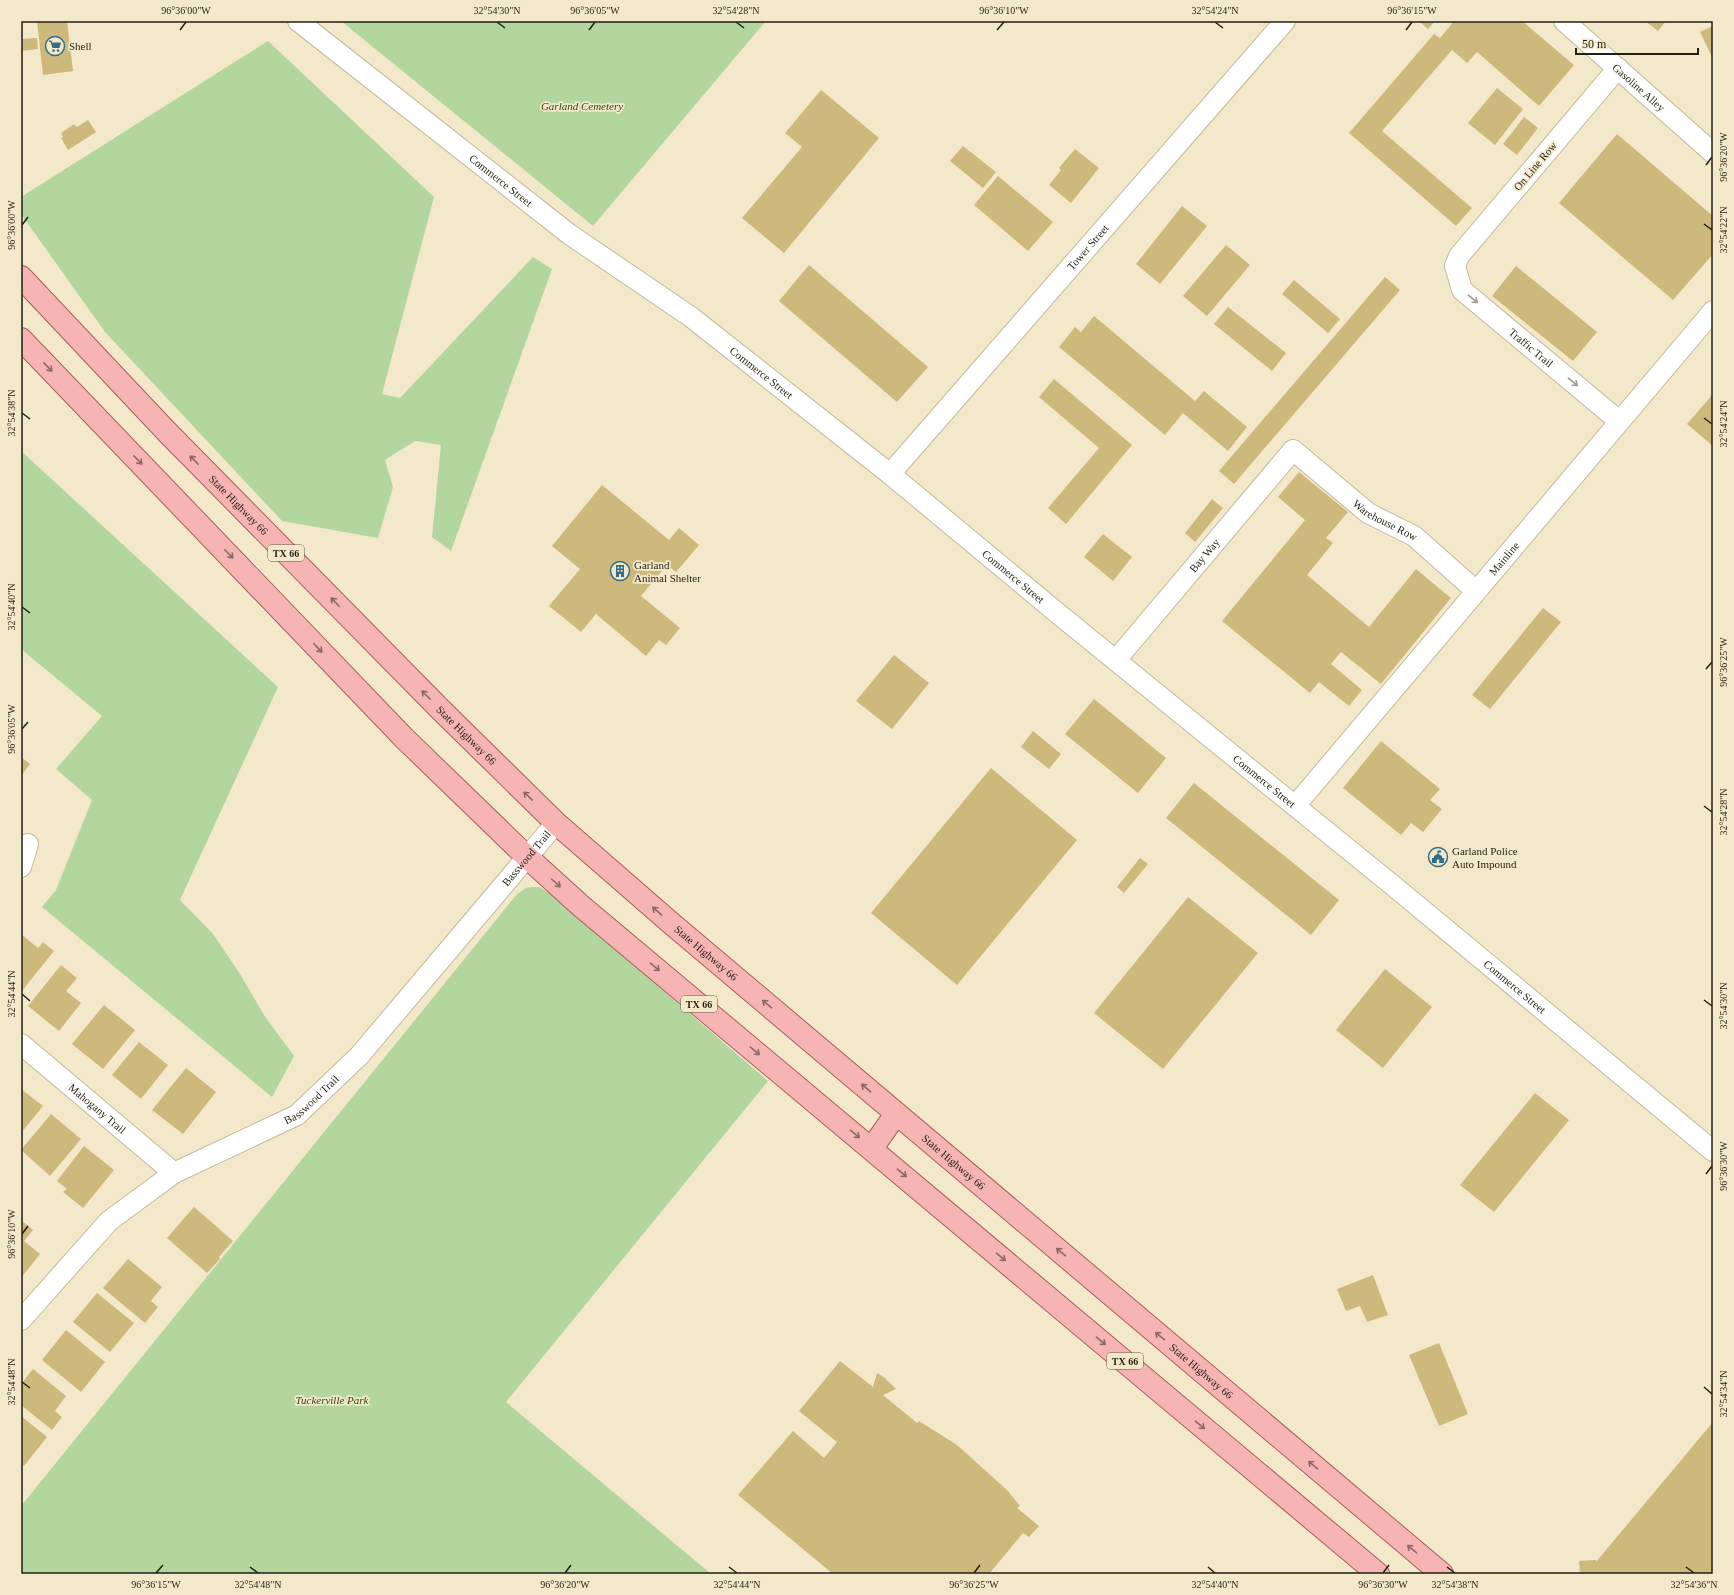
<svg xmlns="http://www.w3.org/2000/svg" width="1734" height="1595" font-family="'Times New Roman',serif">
	<rect width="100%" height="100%" fill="#f3e9ca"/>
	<path fill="#b3d59e" d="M341 21H766L593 226Z
		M268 41 434 197 382 394 400 398 533 257 552 269 451 551 432 537 441 445 415 441 385 460 393 487 378 538 282 521 105 332 21 214V197Z
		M21 451 278 687 180 900 213 934 240 974 264 1015 294 1056 272 1097 42 907 56 890 92 800 56 769 102 716 21 649Z
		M532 887H539L552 895 768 1081 506 1402 711 1574H21V1506L517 894 526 888Z"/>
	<path fill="#cdb97c" d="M37 21H67L73 71 43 75Z
		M1419 21H1435L1428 29Z
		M1454 21H1522L1574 65 1539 106 1477 52 1467 63 1452 50 1382 131 1472 208 1456 226 1349 133 1434 34 1440 38Z
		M1645 21H1666L1658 31Z
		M1713 26V59L1700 32Z
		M37 38 38 49 21 51V39Z
		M1497 88 1523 109 1495 145 1468 123Z
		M821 90 879 138 784 253 742 218 802 147 785 133Z
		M1524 117 1538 128 1517 155 1503 144Z
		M88 120 96 132 68 150 61 138 63 137 61 133 74 124 77 127Z
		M1617 134 1713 216V254L1673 300 1559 203Z
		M963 146 996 172 983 188 950 161Z
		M1075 149 1099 168 1071 203 1049 185 1061 170 1059 168Z
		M998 176 1053 222 1028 251 974 205Z
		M1182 206 1207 226 1160 284 1136 264Z
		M1226 245 1250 265 1207 316 1183 296Z
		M809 265 928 367 897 402 779 301Z
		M1516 266 1597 332 1573 361 1492 296Z
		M1385 277 1400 290 1234 484 1219 471Z
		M1294 280 1340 319 1328 333 1282 294Z
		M1228 307 1286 353 1272 371 1214 324Z
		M1094 316 1195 401 1204 391 1247 427 1228 451 1183 413 1165 435 1059 347 1075 327 1081 332Z
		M1054 379 1132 445 1066 524 1048 508 1099 448 1039 397Z
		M1713 394V446L1687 424Z
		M1299 472 1348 512 1326 538 1333 543 1307 575 1369 627 1416 569 1451 598 1381 684 1341 652 1331 664 1362 690 1349 706 1319 682 1310 693 1222 621 1305 520 1278 497Z
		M602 485 669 540 679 528 699 545 676 572 667 565 641 596 680 628 666 645 659 640 646 656 596 614 581 632 549 606 580 569 552 546Z
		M1212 499 1223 508 1195 542 1185 533Z
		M1103 534 1132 557 1113 581 1084 557Z
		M1543 608 1561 622 1490 709 1472 695Z
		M894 655 929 683 892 729 856 701Z
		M1094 699 1166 758 1138 793 1065 734Z
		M1033 731 1061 754 1049 769 1021 747Z
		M1381 741 1440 789 1430 800 1442 809 1423 832 1411 823 1401 835 1343 788Z
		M21 757 30 764 21 776Z
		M991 768 1077 840 957 985 871 913Z
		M1194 783 1339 900 1311 935 1166 818Z
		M1140 858 1148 864 1124 893 1117 887Z
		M1188 897 1258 953 1163 1069 1094 1013Z
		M21 934 38 948 43 942 54 951 21 992Z
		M61 965 77 978 66 991 81 1003 59 1031 28 1006Z
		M1385 969 1432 1007 1383 1068 1336 1030Z
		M104 1005 135 1030 103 1069 72 1044Z
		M139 1042 168 1065 141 1099 112 1075Z
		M186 1068 216 1092 183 1134 152 1110Z
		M21 1089 43 1106 21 1133Z
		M1535 1093 1569 1120 1494 1212 1460 1185Z
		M51 1114 81 1139 50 1176 21 1150Z
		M84 1146 114 1170 83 1208 63 1192 67 1189 57 1181Z
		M194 1207 233 1241 219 1257 220 1259 207 1273 167 1238Z
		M21 1220 33 1230 24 1241 40 1254 21 1278Z
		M128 1259 162 1287 151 1301 158 1307 145 1323 103 1288Z
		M1373 1275 1388 1315 1367 1322 1360 1306 1346 1311 1337 1289Z
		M97 1293 134 1323 110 1352 73 1322Z
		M66 1330 105 1362 81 1392 42 1360Z
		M1439 1343 1468 1414 1439 1426 1409 1355Z
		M840 1361 873 1387 877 1373 885 1378 896 1389 883 1395 917 1423 919 1421 957 1445 1007 1490 1020 1506 1017 1508 1039 1526 1029 1537 1023 1533 989 1574H833L738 1495 793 1431 824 1458 837 1442 799 1411Z
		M33 1369 66 1396 55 1411 62 1417 52 1430 21 1405V1384Z
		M21 1416 47 1437 24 1466 21 1464Z
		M1713 1422V1574H1580L1579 1561 1596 1560V1562Z"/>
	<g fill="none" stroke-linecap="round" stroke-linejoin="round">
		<g stroke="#c3b99c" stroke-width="22">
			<g id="minor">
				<path id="s1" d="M298 21 569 234 691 317 890 474 1061 616 1396 888 1713 1151"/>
				<path id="s2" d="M1564 21 1713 153"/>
				<path id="s3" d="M1618 68 1459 256 1455 266 1462 290 1619 421"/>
				<path id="s4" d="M890 474 1285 21"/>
				<path id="s5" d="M1116 660 1293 450 1368 513 1414 536 1476 591"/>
				<path id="s6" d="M1295 806 1713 311"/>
				<path d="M21 867 28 844"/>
				<path id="s7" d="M21 1044 174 1173"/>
				<path id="s8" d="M21 1320 109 1221 174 1173 297 1115 359 1056 556 823"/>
			</g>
		</g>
		<g stroke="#a85f5c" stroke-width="24">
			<g id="major">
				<path id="s9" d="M21 277 167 432 441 710 556 823 672 924 1442 1574"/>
				<path d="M21 339 404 738 527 857 581 906 1378 1574"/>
				<path d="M872 1148 896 1114"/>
			</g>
		</g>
		<use href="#minor" stroke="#fff" stroke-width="20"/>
		<use href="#major" stroke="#f6b4b5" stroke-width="22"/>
	</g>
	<defs><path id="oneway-shaft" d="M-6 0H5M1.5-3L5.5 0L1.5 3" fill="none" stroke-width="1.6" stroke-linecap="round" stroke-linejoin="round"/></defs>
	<g stroke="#9c9a95">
		<use href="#oneway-shaft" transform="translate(1473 299) rotate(40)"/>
		<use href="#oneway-shaft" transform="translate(1573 382) rotate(40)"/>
	</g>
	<g stroke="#8c6a64">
		<use href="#oneway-shaft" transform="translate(48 367) rotate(46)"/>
		<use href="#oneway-shaft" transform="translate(138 460) rotate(46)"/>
		<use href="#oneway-shaft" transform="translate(194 460) rotate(-134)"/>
		<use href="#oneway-shaft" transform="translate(229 554) rotate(46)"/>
		<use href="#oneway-shaft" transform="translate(335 602) rotate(-134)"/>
		<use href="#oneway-shaft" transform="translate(318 648) rotate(46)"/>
		<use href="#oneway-shaft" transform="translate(426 695) rotate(-135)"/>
		<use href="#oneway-shaft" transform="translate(528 796) rotate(-136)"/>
		<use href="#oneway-shaft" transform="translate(556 883) rotate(42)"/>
		<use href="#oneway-shaft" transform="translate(657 911) rotate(-139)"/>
		<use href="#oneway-shaft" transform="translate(655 967) rotate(40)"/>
		<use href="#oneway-shaft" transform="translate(767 1004) rotate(-140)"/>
		<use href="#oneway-shaft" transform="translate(755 1051) rotate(40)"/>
		<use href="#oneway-shaft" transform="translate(866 1088) rotate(-139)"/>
		<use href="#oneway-shaft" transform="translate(855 1134) rotate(40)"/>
		<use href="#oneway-shaft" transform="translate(902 1173) rotate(40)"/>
		<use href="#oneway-shaft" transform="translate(1061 1252) rotate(-140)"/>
		<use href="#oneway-shaft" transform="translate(1001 1257) rotate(40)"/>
		<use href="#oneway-shaft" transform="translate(1160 1336) rotate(-140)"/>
		<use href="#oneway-shaft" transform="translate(1101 1341) rotate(40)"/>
		<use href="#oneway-shaft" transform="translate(1200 1425) rotate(40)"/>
		<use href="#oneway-shaft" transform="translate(1313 1465) rotate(-140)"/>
		<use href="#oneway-shaft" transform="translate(1412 1549) rotate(-140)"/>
	</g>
	<path fill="none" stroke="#221f13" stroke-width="1.5" d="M497 22 505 28M736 22 744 28M1215 22 1223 28M180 30 186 22M589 30 595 22M997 30 1004 22M1406 30 1412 22M1706 165 1712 157M1704 224 1712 230M22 225 28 217M22 413 30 419M1704 418 1712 424M22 607 30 613M1706 669 1712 662M22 729 28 722M1704 806 1712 812M22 994 30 1001M1704 1000 1712 1006M1706 1174 1712 1166M22 1234 28 1226M22 1382 30 1388M1704 1387 1712 1394M250 1567 258 1573M729 1567 737 1573M1208 1567 1215 1573M1447 1567 1455 1573M1686 1567 1694 1573M156 1573 163 1565M565 1573 571 1565M974 1573 980 1565M1383 1573 1389 1565"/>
	<defs>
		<g id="supermarket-ring" transform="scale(1)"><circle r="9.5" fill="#f3e9ca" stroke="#336e86" stroke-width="1.5"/><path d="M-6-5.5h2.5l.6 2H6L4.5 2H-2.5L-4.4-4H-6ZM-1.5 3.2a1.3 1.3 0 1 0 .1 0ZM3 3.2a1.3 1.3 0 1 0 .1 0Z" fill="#336e86"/></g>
		<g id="building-ring" transform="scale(1)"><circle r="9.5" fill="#f3e9ca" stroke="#336e86" stroke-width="1.5"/><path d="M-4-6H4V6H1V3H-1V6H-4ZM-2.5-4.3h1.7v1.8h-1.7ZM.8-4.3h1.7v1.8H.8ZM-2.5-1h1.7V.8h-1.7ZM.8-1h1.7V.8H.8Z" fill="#336e86"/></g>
		<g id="civic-ring" transform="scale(1)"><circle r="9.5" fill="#f3e9ca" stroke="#336e86" stroke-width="1.5"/><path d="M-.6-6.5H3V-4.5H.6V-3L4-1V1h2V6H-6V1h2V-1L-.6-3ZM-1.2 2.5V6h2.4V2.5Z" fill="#336e86"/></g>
	</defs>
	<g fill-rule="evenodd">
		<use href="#supermarket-ring" x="55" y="46"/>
		<use href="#building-ring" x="620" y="571"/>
		<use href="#civic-ring" x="1438" y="857"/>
	</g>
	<g text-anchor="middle" stroke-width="3.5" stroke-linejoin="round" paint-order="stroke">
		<g fill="#f3e9ca" stroke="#615c4a" stroke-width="1">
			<rect x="268" y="545" width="36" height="16" rx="3"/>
			<rect x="681" y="996" width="36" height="16" rx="3"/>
			<rect x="1107" y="1353" width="36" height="16" rx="3"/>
		</g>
		<g font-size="10" font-weight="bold" fill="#221f13">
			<text x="286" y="557">TX 66</text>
			<text x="699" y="1008">TX 66</text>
			<text x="1125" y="1365">TX 66</text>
		</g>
		<g font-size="11" fill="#221f13" stroke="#f3e9ca" text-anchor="start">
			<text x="69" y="50">Shell</text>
			<text x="634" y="569">Garland<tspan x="634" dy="13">Animal Shelter</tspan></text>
			<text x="1452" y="855">Garland Police<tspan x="1452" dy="13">Auto Impound</tspan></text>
		</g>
		<g font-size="11" fill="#221f13" stroke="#f3e9ca">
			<text dy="4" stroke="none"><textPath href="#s2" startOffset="100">Gasoline Alley</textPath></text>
			<text transform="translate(1535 166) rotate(-50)" y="4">On Line Row</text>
			<text dy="4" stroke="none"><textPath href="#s1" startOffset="258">Commerce Street</textPath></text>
			<text dy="4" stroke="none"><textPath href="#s4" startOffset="301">Tower Street</textPath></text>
			<text dy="4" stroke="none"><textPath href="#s3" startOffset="372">Traffic Trail</textPath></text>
			<text dy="4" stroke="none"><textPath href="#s1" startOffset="582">Commerce Street</textPath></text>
			<text dy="4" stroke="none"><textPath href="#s9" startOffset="315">State Highway 66</textPath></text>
			<text dy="4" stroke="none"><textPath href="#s5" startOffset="391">Warehouse Row</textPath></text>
			<text dy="4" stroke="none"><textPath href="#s5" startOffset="137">Bay Way</textPath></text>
			<text dy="4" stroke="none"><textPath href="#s6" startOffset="324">Mainline</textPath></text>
			<text dy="4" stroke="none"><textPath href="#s1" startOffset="906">Commerce Street</textPath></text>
			<text dy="4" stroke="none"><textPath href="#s9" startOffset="639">State Highway 66</textPath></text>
			<text dy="4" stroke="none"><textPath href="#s1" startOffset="1230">Commerce Street</textPath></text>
			<text dy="4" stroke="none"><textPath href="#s8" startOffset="694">Basswood Trail</textPath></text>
			<text dy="4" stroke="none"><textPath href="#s9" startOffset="963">State Highway 66</textPath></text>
			<text dy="4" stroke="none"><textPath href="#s1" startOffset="1554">Commerce Street</textPath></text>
			<text dy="4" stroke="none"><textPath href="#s8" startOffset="370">Basswood Trail</textPath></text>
			<text dy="4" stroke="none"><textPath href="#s7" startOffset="100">Mahogany Trail</textPath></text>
			<text dy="4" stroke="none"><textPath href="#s9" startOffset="1287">State Highway 66</textPath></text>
			<text dy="4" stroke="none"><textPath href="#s9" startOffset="1611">State Highway 66</textPath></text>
		</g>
		<g font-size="11" font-style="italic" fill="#29480f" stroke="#f3e9ca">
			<text x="582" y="110">Garland Cemetery</text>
			<text x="332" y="1404">Tuckerville Park</text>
		</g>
	</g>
	<rect width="1734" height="1595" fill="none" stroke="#f3e9ca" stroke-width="44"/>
	<path d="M1576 48v6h122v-6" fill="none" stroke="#221f13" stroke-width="2"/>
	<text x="1582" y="48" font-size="12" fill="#221f13" stroke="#f3e9ca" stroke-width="3" paint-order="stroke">50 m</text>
	<rect x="22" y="22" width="1690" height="1551" fill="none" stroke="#221f13" stroke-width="1.5"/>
	<g font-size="10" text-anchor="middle" fill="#221f13">
		<text x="186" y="14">96°36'00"W</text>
		<text x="497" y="14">32°54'30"N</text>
		<text x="595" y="14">96°36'05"W</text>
		<text x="736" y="14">32°54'28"N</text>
		<text x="1004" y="14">96°36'10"W</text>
		<text x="1215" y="14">32°54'24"N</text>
		<text x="1412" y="14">96°36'15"W</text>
		<text transform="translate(1723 157) rotate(-90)" y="4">96°36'20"W</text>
		<text transform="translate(11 225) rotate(-90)" y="4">96°36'00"W</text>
		<text transform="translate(1723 230) rotate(-90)" y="4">32°54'22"N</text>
		<text transform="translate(11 413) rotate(-90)" y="4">32°54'38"N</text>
		<text transform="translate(1723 424) rotate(-90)" y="4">32°54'24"N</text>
		<text transform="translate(11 607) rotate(-90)" y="4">32°54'40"N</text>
		<text transform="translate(1723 662) rotate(-90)" y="4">96°36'25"W</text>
		<text transform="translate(11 729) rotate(-90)" y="4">96°36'05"W</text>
		<text transform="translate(1723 812) rotate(-90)" y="4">32°54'28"N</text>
		<text transform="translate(11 994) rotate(-90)" y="4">32°54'44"N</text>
		<text transform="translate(1723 1006) rotate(-90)" y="4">32°54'30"N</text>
		<text transform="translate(1723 1166) rotate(-90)" y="4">96°36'30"W</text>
		<text transform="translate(11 1234) rotate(-90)" y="4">96°36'10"W</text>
		<text transform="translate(11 1382) rotate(-90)" y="4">32°54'48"N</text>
		<text transform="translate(1723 1394) rotate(-90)" y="4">32°54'34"N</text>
		<text x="156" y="1588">96°36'15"W</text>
		<text x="258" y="1588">32°54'48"N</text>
		<text x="565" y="1588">96°36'20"W</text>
		<text x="737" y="1588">32°54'44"N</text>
		<text x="974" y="1588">96°36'25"W</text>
		<text x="1215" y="1588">32°54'40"N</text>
		<text x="1383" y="1588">96°36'30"W</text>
		<text x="1455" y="1588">32°54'38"N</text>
		<text x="1694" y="1588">32°54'36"N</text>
	</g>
</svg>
